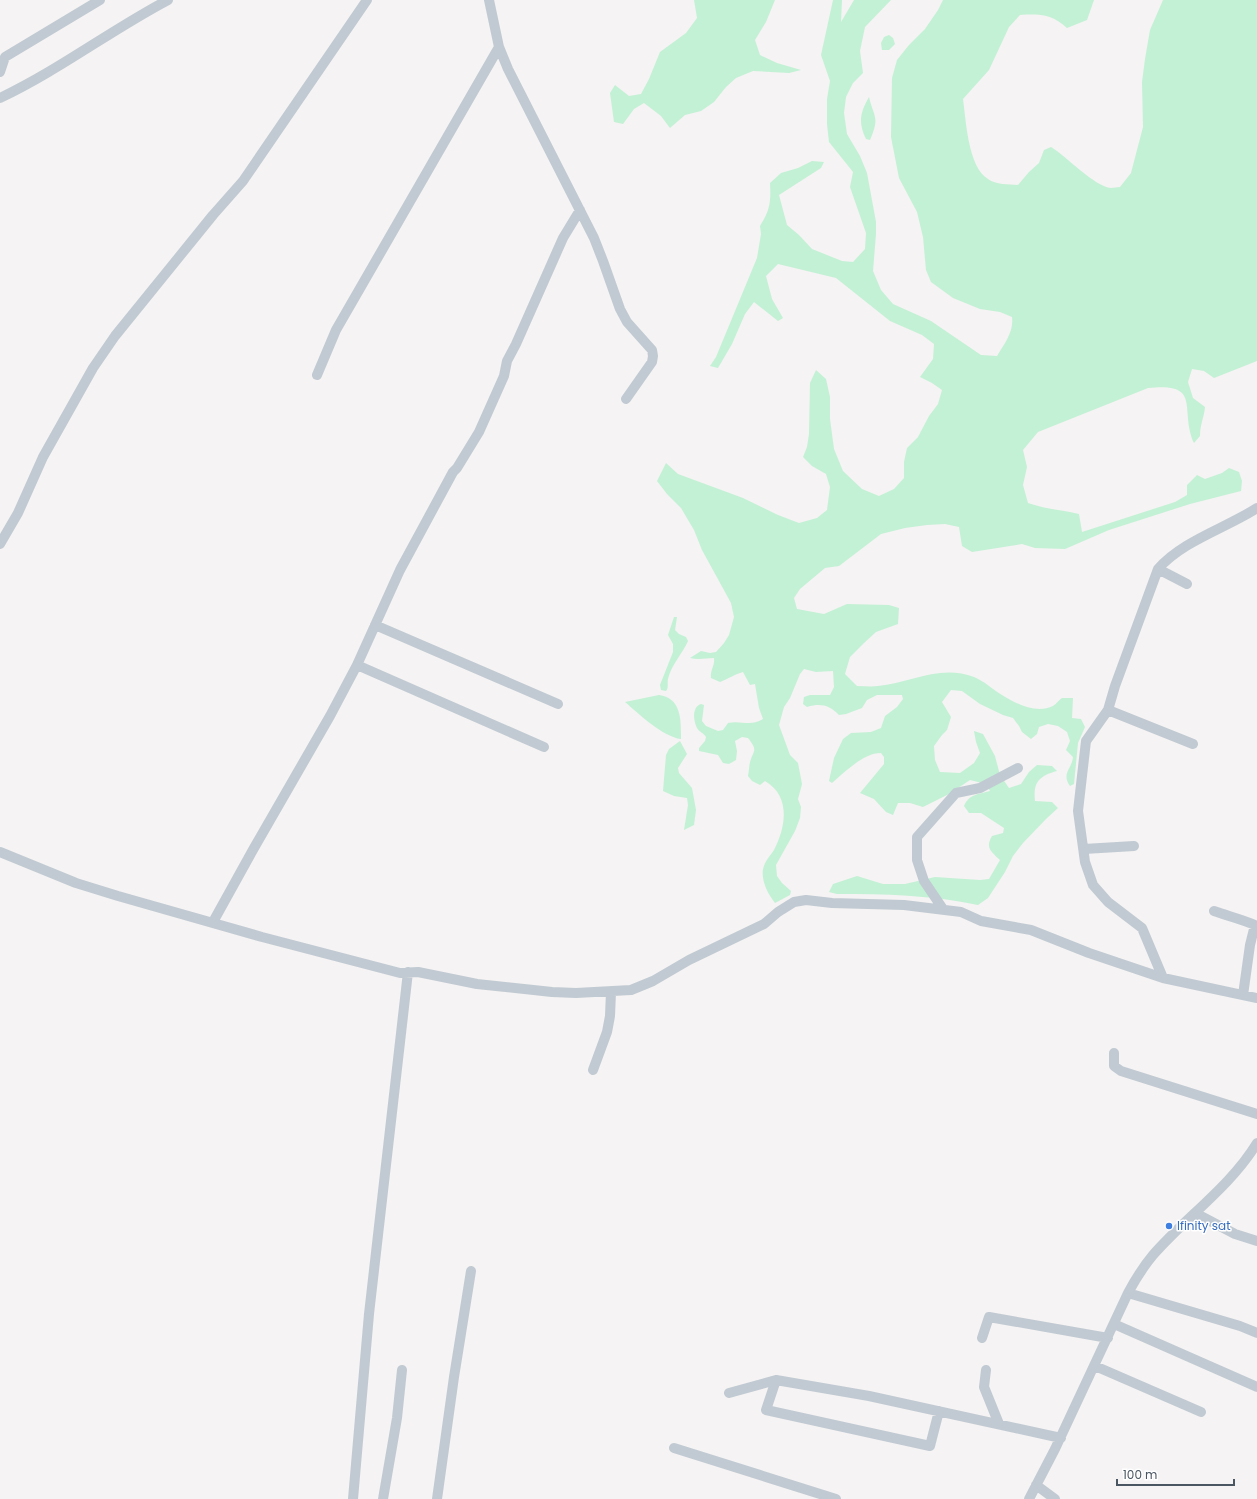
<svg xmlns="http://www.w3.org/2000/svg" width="1257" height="1499" font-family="Poppins,sans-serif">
	<rect width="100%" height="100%" fill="#f5f3f3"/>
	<path fill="#c3f1d5" d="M694 0H775L766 22 755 40 760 55 777 63 801 70 789 73 753 71 736 78 726 87 714 102 701 111 685 115 670 128 661 116 644 103 634 109 623 124 614 122 610 93 615 85 629 96 641 94 649 79 660 52 686 33 697 18Z
		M833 0H842L841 22 854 0H891L865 27 860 51 863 73 853 83 846 97 844 113 847 134 860 156 867 173 876 222V234L873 271 881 290 893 304 931 321 981 355 997 356C1004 344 1014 332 1012 317L1000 312 980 309 953 298 931 282 926 270 923 237 917 212 899 178 891 137 892 78 897 60 909 45 925 29 938 10 943 0H1094L1087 20 1067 28C1052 14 1039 14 1020 15L1009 27 989 70 963 99C966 120 968 167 988 179 996 185 1008 184 1018 185L1029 172 1039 163 1044 150 1051 147C1066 156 1095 187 1111 188 1114 188 1117 187 1120 187L1131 173 1143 127 1142 82 1145 59 1150 30 1163 0H1257V361L1214 378 1204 371 1192 369 1188 382 1193 398 1205 407C1204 418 1200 424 1200 436L1194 443C1179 409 1203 382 1148 388L1038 432 1023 450 1027 467 1023 485 1028 503C1045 509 1062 510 1079 514L1082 532 1175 502 1187 495V485L1197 475 1205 479 1222 473 1229 468 1239 472 1242 481 1241 491 1190 504 1109 530 1065 549 1035 548 1022 544 972 552 962 546 959 527 945 524 927 525 905 528 881 534 839 566 825 568 800 589 794 598 797 609 824 614 847 604 889 605 899 608 898 624 876 632 864 643 850 657 845 674 857 686C864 686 871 687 878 686 910 683 940 664 974 677 984 681 992 689 1002 695 1016 704 1037 714 1053 706 1056 704 1059 700 1062 698H1073L1072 718 1081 719 1085 727 1078 743 1074 784 1070 786C1061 773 1072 769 1073 757L1066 750 1070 741 1067 732 1058 726 1048 724 1039 727 1037 734 1031 739 1022 732 1019 726 1013 718 1003 715 980 704 962 691 951 690 942 702 951 717 947 730 942 735 934 746 935 760 940 772 960 773 974 763 980 753 976 742 974 731 983 734 995 756 1000 775 1009 788 1021 784 1029 772 1037 765 1052 766 1057 771C1039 776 1033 782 1035 801L1052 802 1058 808 1046 819 1023 843 1013 856 1005 872 988 898 978 905C932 895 884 894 837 894L829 892 833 884 857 876 883 884H905L935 877 980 880 989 879 1000 860C991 851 985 848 992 836L1003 833 1004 828 981 813H969L964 806C969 794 979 794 990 791L986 784 970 780 949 794 923 807 910 803H898L893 815 886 812 874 799 860 793 884 764V757L881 753C863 753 845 772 832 783L829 781 834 758 843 739 851 733 871 732 881 728 885 716 897 707 903 699 902 695H877L867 700 862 708 846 714 839 715C829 705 821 703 807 707L803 704 804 697 810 695H830L834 687 833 671 816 672 804 669 800 674 790 698 784 707 779 725 790 755 798 763 802 784 798 799 801 807 800 818 795 831 776 865 777 876 782 883 791 891 790 895 775 903C768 894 761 881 763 869 765 861 770 856 774 850 786 827 791 796 765 781L760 785 752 781 748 776C749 771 749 767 750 762 754 749 758 751 748 738L742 737 735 741 737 751 736 760 729 764 723 763 718 755 699 751V748L705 741 706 737C704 733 699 732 697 728 693 720 692 707 701 704L704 705 702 721 706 726 718 731 723 730 728 723C741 720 750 727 763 719L759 708 755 684 750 685 743 672C735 674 728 679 720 682L711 678C710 670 715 666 714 658 706 658 699 660 690 658L701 651 710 653 716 652 724 643 729 635 734 617 731 603 702 550 694 530 681 508 667 494 657 481 666 463 678 474 743 498 778 515 799 523 817 518 827 510 830 487 826 474 812 466 803 457 807 447 809 434 810 383 816 370 826 379 830 397V419L834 449 843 471 862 489 879 496 894 489 904 478V462L907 448 918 437 929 416 938 404 942 390 932 383 920 377 933 359 934 344 922 335 890 321 836 278 778 264 766 276 772 299 783 318 778 321 754 302 745 314 732 344 718 368 710 366 716 357 757 258 761 234 760 226C770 210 771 202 770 183L781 173 798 168 812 161 824 162 821 168 779 195 787 225 799 235 812 249 842 261 853 262 865 249 866 233 850 187 853 172 829 142 827 124V99L830 81 821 55Z
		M889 35 893 38 895 44 889 50H882L881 43 884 37Z
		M869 97C874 118 880 117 870 140L866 139C858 122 860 113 869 97Z
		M674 617H677L675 630 679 634 686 637 688 641C683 653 671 665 668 679 667 684 669 687 666 691L661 690 660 685 673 652V644L668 635Z
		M659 695C682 698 681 721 681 739 663 737 639 714 625 702Z
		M680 741 687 754 678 768 679 773 692 788 696 810 694 825 684 830 688 805 687 798 674 796 663 791 666 755 669 749Z"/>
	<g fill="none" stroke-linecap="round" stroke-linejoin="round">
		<path stroke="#c1cad2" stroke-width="10" d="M489 0 499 47 508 69 594 238 603 261 620 309 627 322 652 350 653 356 652 362 626 399
			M0 72 5 57 100 0
			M0 98C59 70 111 30 168 0
			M317 375 336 330 499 47
			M0 544 18 513 43 457 93 368 115 336 213 215 243 181 367 0
			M1158 569 1187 584
			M375 625 558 704
			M357 665 544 747
			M1108 710 1193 744
			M1084 849 1134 846
			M0 852 76 883 118 896 262 937 400 973 418 972 477 984 552 992 576 993 631 990 653 981 689 960 764 924 778 912 794 902 806 900 832 903 904 905 961 912 981 921 1031 930 1089 953 1163 978 1257 998
			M943 909 924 881 917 860V837L956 793 980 788 1018 768
			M1214 911C1228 916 1241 919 1255 925L1250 945 1243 995
			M213 922 254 848 330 716 357 665 400 570 453 472 457 468 479 432 504 376 507 361 516 344 563 238 580 210
			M1163 978 1142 928 1108 902 1093 885 1085 862 1078 811 1086 741 1108 710 1115 686 1158 569C1182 541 1226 528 1257 508
			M1114 1053V1066L1121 1071 1257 1114
			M593 1070 607 1032 610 1016 611 992
			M1195 1213 1235 1234 1257 1241
			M1128 1293 1240 1326 1257 1333
			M1114 1324 1257 1387
			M982 1338 989 1317 1108 1338
			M1095 1366 1201 1412
			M986 1370 984 1387 999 1424
			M776 1380 766 1410 930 1446 939 1411
			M729 1393 776 1380 869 1396 1061 1438
			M674 1448 836 1499
			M1036 1485 1055 1499
			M353 1499 369 1314 408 972
			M383 1499 397 1418 402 1370
			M437 1499 454 1377 471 1271
			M1029 1499 1055 1449 1128 1293C1135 1280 1143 1267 1153 1255 1186 1217 1230 1187 1257 1143"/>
	</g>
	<circle fill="#3f7fe0" stroke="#fff" stroke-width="1.5" cx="1169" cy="1226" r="4"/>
	<g text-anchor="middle" stroke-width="3" stroke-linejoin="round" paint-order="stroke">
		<g font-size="12" fill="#366cbe" stroke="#fff" text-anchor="start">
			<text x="1177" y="1230">Ifinity sat</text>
		</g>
	</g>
	<path d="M1117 1479v6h117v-6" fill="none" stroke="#4a5661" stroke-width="2"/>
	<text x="1123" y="1479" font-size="12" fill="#4a5661" stroke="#ffffff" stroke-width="3" paint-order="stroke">100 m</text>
</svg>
